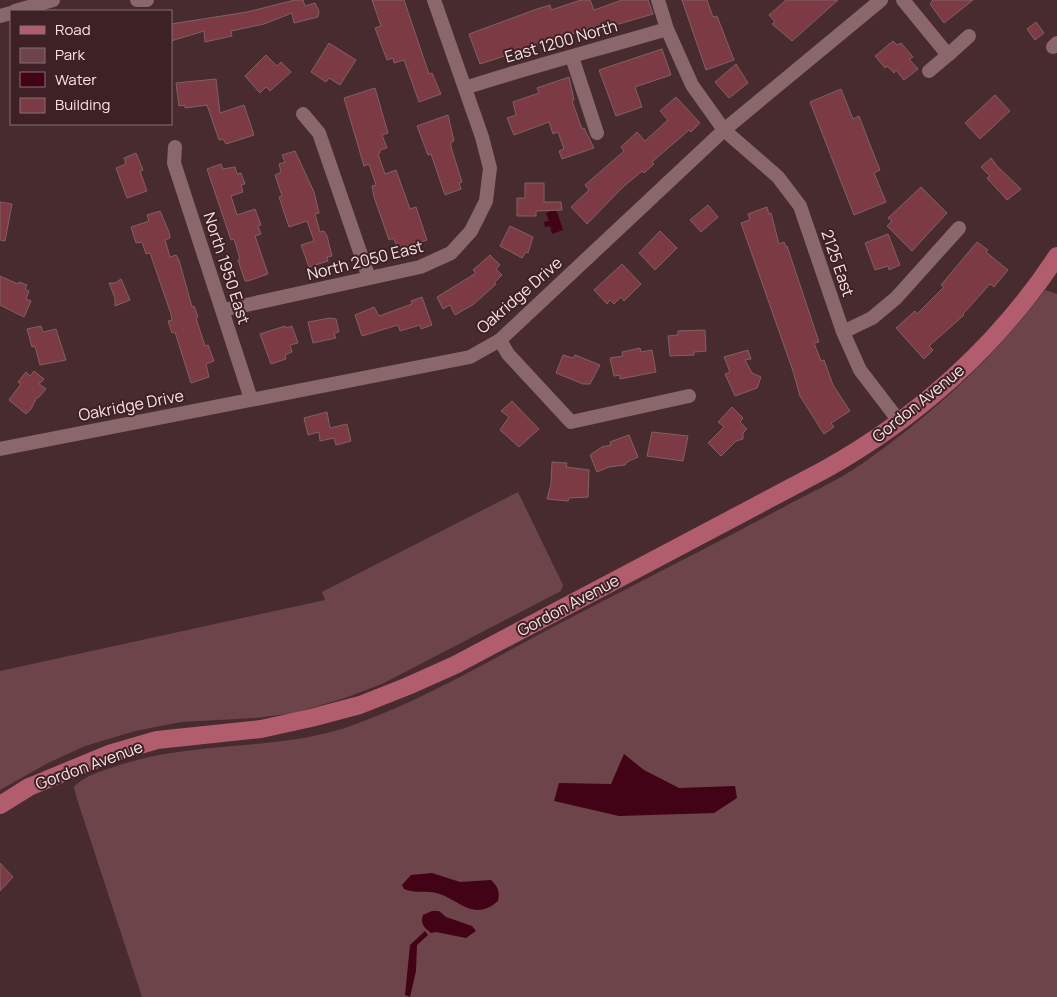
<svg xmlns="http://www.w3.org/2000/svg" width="1057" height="997" font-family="Manrope,sans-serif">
	<rect width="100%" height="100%" fill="#482b2f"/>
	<path fill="#6c444a" d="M1045 290 1057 294V997H142L77 799 74 787C83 777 96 773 108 769 171 746 225 749 290 740 313 737 339 731 361 722 434 695 506 651 576 615 644 580 712 545 780 509 807 494 838 481 863 463 933 414 994 358 1045 290Z
		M518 492 563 585 561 591 382 684 342 699 294 713 256 718 181 722 135 731 85 746 48 763 0 790V671L325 600 322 592Z"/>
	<path fill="#420316" d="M556 209 563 230 552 234 550 226 545 227 544 222 549 221 546 213Z
		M624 754 644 770 679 788 735 786 737 798 714 813 619 816 554 801 559 783 611 784Z
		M432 873 460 882 491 880C498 887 500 891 498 901 473 923 458 898 436 893 425 890 415 894 404 889L402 885 411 875Z
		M432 911H439L446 917 472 926 476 931 466 938 436 932 431 933C424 928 420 923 423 915Z
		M425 931 428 935 417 945 416 971 410 997 405 995 410 945Z"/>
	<path fill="#7c3a45" stroke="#816064" d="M295 0H303L305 6 315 3 319 11 318 17 294 23 292 13 264 24 231 31 232 36 205 42 204 31 171 41V24L247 12Z
		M372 0H404L429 74 432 73 441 94 419 102 404 60 394 63 393 58 387 60 375 28 381 26Z
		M581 0H590L594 10 622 0H648L653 14 612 26 609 25 580 38 578 32 480 64 469 34 537 9 550 5 551 10Z
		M682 0H707L713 17 717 16 734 60 706 70Z
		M786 0H838L792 41 772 24 775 22 769 15Z
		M933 0H973L944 23 930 4Z
		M1036 22 1044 33 1035 40 1027 29Z
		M893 41 897 45 901 43 913 57 909 59 918 69 904 80 896 70 894 73 887 66 885 68 875 56Z
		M329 43 356 60 340 85 329 78 326 82 311 72Z
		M662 49 671 75 635 87 642 107 616 116 599 70Z
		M266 55 277 66 281 62 291 72 270 91 266 87 260 93 245 76Z
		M736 64 748 83 729 98 715 82Z
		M569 77 574 100 572 101 582 129 584 128 594 148 562 159 559 151 564 149 558 132 553 134 549 122 514 135 507 118 516 115 513 102 539 93 537 88Z
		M216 79 220 113 244 105 254 135 226 144 223 139 219 140 207 105 185 108V105L179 106 176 83Z
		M375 88 388 133 382 135 387 148 380 150V153L378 154 385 174 396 170 410 209 416 207 427 240 399 250 393 238 389 240 374 197 372 186 376 185 369 164 364 166 344 98Z
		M841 89 853 119 859 116 872 150 880 170 874 173 886 202 854 215 810 102Z
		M995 95 1010 111 980 139 965 123Z
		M676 97 700 123 691 132 689 130 652 162 654 164 644 173 642 171 622 188 587 224 571 207 589 190 585 185 624 151 621 147 637 132 645 141 668 120 660 111Z
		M448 115 454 141 451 142V147L462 182 459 183 461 189 445 195 431 154 428 155 417 126Z
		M295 151 314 192 319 213 315 214 320 232 324 231 327 236 332 256 327 257 328 261 309 267 301 245 314 241 307 221 289 227 279 197 282 196 275 175 281 172 279 164 285 162 282 155Z
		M136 153 143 170 140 171 147 191 127 198 116 168 126 164 124 158Z
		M991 158 997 166 1021 189 1007 200 987 178 990 176 981 167Z
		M221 164 223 169 235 167 237 174 241 173 245 184 241 185 243 192 231 196 237 215 255 209 261 225 258 226 261 234 255 236 268 274 248 281H245L238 260 240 259 234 239 231 240 207 169Z
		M525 183H544V202H561L562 210 536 211V216H517V198H525Z
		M921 187 947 213 912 251 887 226 892 221 888 218Z
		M0 202 12 204 5 241 0 240Z
		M708 205 718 217 701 232 690 220Z
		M767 207 769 214 771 213 779 244 784 242 786 247 787 246 819 342 814 343 821 361 824 360 833 385 850 411 831 423 834 427 824 434 800 396 793 371 741 223 750 220 748 214Z
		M160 211 169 232 170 238 165 240 170 257 176 255 179 260 192 307 194 306 198 317 196 318 205 346 208 345 214 361 206 364 209 377 191 383 175 332 172 333 168 321 172 320 171 314 150 253 146 254 142 242 136 243 131 227 149 221 147 215Z
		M510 226 533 237 528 253 526 252 522 258 500 246Z
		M660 231 677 248 655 270 639 253Z
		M888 234 900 265 889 270 888 266 875 270 865 243Z
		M977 242 988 250 986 252 1008 270 994 287 990 284 963 314 964 315 929 346 933 350 924 359 896 328 915 311 917 314 944 287 941 285Z
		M490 255 500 265 496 269 502 275 494 283 496 284 474 304 455 315 450 305 443 309 437 297 476 273 473 270Z
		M622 264 641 284 624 301 621 297 614 304 610 300 607 304 594 290Z
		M0 276 18 284 19 282 27 285 25 289 29 291 26 299 31 301 24 317 0 305Z
		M121 279 130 300 115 306V298L109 283H115Z
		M422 297 432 325 421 329 420 325 400 331 398 325 362 336 355 315 374 307 379 316 412 304 411 301Z
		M330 318 336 319 339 332 334 333 336 338 313 343 308 322Z
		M41 326 43 332 56 329 66 360 40 365 35 346 32 347 27 329Z
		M285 326 286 328 292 326 298 343 290 345 292 352 285 355 286 359 271 364 260 334Z
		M705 330 706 351 694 352V355L670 356 668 336 678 335V331Z
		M640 348 641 352 652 350 656 372 620 379V375L614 376 610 358 623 356 622 352Z
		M748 350 751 359 745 360 752 373 761 377 757 388 735 396 725 374 730 372 724 357Z
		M563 355 573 358 575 355 600 365 590 384H583L556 373Z
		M34 371 44 379 39 384 46 389 38 398 37 397 31 409 26 414 9 400 21 384 18 382 26 372 30 376Z
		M512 401 539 429 519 447 500 430 509 417 501 411Z
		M732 407 743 418 740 422 747 429 743 433V439L736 441 721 456 708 443 724 427 718 422Z
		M327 412 330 428 347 424 351 441 336 445 334 438 320 441 319 432 308 435 304 418Z
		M652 432 688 436 683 461 647 456Z
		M629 435 638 457 627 462 625 465 609 467 597 472 590 455 602 447 611 445 610 442Z
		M552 462 567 463 566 467 589 470 588 497 569 498 568 501 547 499 551 484Z
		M0 863 13 877 0 891Z"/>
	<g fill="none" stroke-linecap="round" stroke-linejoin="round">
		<path stroke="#89676b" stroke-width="14" d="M137 0H147
			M658 0 667 29 692 85 724 130 778 177 800 206 843 332 860 370 899 421
			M903 0 948 55 969 36
			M15 11 53 0
			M0 16 11 13
			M1053 47 1057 43
			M572 57 597 133
			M929 71 948 55
			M465 88C532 66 600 49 667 29
			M303 114 319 133 369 278
			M175 147 174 163 251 399
			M223 310 420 267 451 253 471 231 486 201 490 168 482 137 434 0
			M843 332 872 318 896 298 959 228
			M500 340 508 354 571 422 689 396
			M0 449 470 357 500 340 724 130 881 0"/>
		<path stroke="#b15d6d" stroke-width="18" d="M0 805 29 787 109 754 157 740 261 729 311 718 360 705 408 686 455 665 824 470C916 419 999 345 1057 256"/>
	</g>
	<g text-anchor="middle" stroke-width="4" stroke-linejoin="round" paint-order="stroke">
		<g font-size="16" fill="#f7e3e5" stroke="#3d2125">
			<text transform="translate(561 41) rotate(-16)" y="6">East 1200 North</text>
			<text transform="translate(365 260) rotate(-14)" y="6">North 2050 East</text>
			<text transform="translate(838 263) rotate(71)" y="6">2125 East</text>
			<text transform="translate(227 268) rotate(72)" y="6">North 1950 East</text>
			<text transform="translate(519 295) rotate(-41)" y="6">Oakridge Drive</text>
			<text transform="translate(918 403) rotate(-39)" y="6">Gordon Avenue</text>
			<text transform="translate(131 405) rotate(-11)" y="6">Oakridge Drive</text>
			<text transform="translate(568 605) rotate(-28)" y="6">Gordon Avenue</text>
			<text transform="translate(89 765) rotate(-20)" y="6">Gordon Avenue</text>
		</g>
	</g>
	<rect x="10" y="10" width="162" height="115" fill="#3d2125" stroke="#876f72"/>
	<rect x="20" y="26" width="25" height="8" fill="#b15d6d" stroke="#876f72"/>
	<text x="55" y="35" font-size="15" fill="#f7e3e5">Road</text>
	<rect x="20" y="48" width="25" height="15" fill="#6c444a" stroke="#876f72"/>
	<text x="55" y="60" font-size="15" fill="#f7e3e5">Park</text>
	<rect x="20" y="72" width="25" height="15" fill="#420316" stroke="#876f72"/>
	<text x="55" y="85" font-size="15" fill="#f7e3e5">Water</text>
	<rect x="20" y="98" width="25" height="15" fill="#7c3a45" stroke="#876f72"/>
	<text x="55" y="110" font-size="15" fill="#f7e3e5">Building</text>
</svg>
